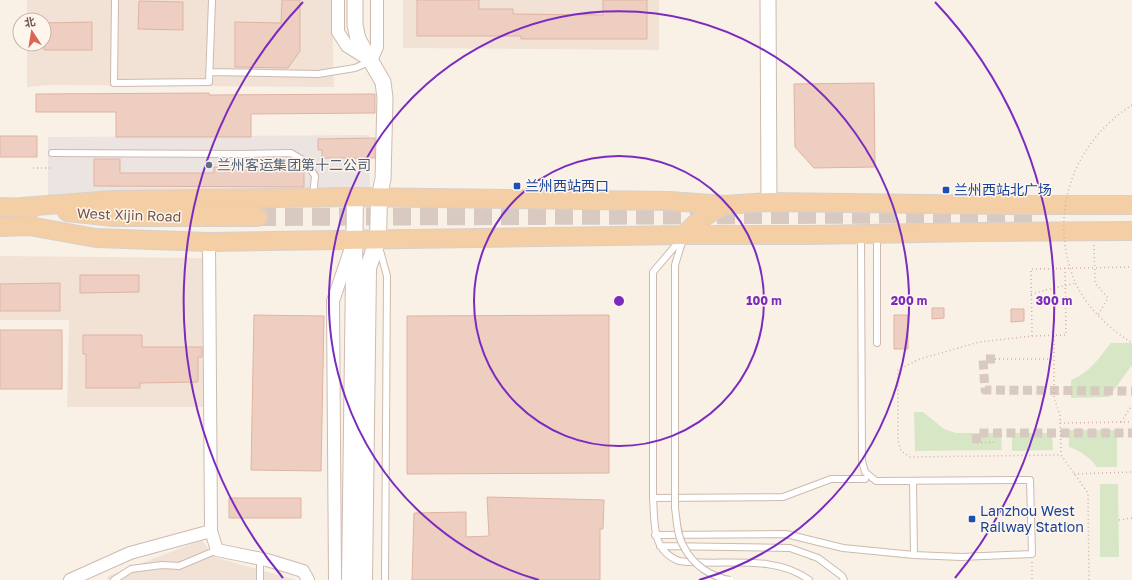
<svg xmlns="http://www.w3.org/2000/svg" width="1132" height="580" font-family="'Golos Text','Noto Sans SC',sans-serif">
	<rect width="100%" height="100%" fill="#faf1e6"/>
	<path fill="#f2e2d5" d="M27 0H332L334 87 49 85 27 87V44H44V20H27Z
		M403 0H659V50L403 48Z
		M0 256 204 258 203 407H67L69 320H0Z
		M202 540 214 557 296 580H107L108 576Z"/>
	<path fill="#ebe4e0" d="M369 135 370 194 48 196V137Z"/>
	<path fill="#d7e7c6" d="M1111 343H1132V365L1109 397 1071 398V380C1089 373 1099 358 1111 343Z
		M914 412H923L944 429 956 433H1001L1002 450 915 451Z
		M1069 430H1117V467H1097C1088 456 1081 451 1069 447Z
		M1012 433H1052L1053 450 1012 451Z
		M1100 484H1118L1119 557H1100Z"/>
	<path fill="#eecec0" stroke="#dfb3a2" d="M282 0H300V51L288 68 235 67V22L281 23Z
		M417 0H479V9H513V14L603 15V0H647V39H521V36H417Z
		M139 1 183 2V30L138 29Z
		M92 22V50H44V23Z
		M874 83 875 167 814 168 795 147 794 84Z
		M209 93V95L375 94V113L251 114V137H116V112H36V94Z
		M0 136H37V157H0Z
		M375 138V158H322V150H318V139Z
		M94 159H120V173H214V167L304 168V187L94 186Z
		M80 275H139V292L80 293Z
		M60 283V311H0V284Z
		M932 308H944V318L932 319Z
		M1011 309H1024V321L1011 322Z
		M254 315 324 316 321 471 251 470Z
		M609 315V473L407 474V316Z
		M894 315H908V349H894Z
		M0 330H62V389H0Z
		M83 335H142V347H202V357H198V382L140 383V388H86V354H83Z
		M487 497 604 500 603 529H600V580H412L414 513 466 512V537L489 536Z
		M229 498H301V518H229Z"/>
	<g fill="none" stroke-linecap="round" stroke-linejoin="round">
		<path stroke="#d8cac0" stroke-width="9" stroke-dasharray="9 4.5" stroke-linecap="butt" d="M995 359H983L985 390 1132 391
			M977 443 976 433H1132"/>
		<path stroke="#d8cac0" stroke-width="18" stroke-dasharray="18 9" stroke-linecap="butt" d="M258 217 1033 214"/>
		<g stroke="#cdbab0" stroke-width="8">
			<path id="service" d="M115 0 114 83 209 82 212 0
				M209 72 318 74 355 68 371 61
				M52 153 240 154 291 153 306 162 315 176 313 196
				M861 235 862 461 865 472 876 481 1030 480 1032 554 961 557 914 555 913 481
				M682 238 653 272V498C655 523 651 550 679 561 720 567 774 553 809 580
				M379 247 387 276 385 580
				M877 343V235
				M675 359V265L683 239
				M653 498 783 497 831 479H865
				M655 535 786 534 843 548 914 555
				M660 546 790 548 818 558 842 576 844 580
				M260 559V580
				M114 580 131 569 162 565 179 566 217 550"/>
		</g>
		<g stroke="#cdbab0" stroke-width="14">
			<path id="minor" d="M338 0V32L347 46 371 61 377 47V0
				M209 242 211 531 217 550 267 560 303 571 308 580
				M70 580 130 553 211 531
				M335 580 333 301 351 248"/>
		</g>
		<g stroke="#cdbab0" stroke-width="17">
			<path id="tertiary" d="M355 0V25L358 39 383 82 385 98 383 179 379 197
				M768 0 769 202"/>
		</g>
		<g stroke="#d0b9ae" stroke-width="18">
			<path id="secondary" d="M350 580 355 197
				M364 580 368 268 378 239 379 197"/>
		</g>
		<g stroke="#d8d0cd" stroke-width="20">
			<path id="primary" d="M0 207 33 208
				M21 207 114 200 355 197 669 201 725 205 769 202 1009 205H1132
				M67 212 114 217H258
				M0 227 29 226 96 238 209 242 684 235H809L977 232 1132 231
				M684 235C696 222 709 212 725 205"/>
		</g>
		<path stroke="#d3b1a3" stroke-width="1.5" stroke-dasharray="1 3" stroke-linecap="butt" d="M33 168H53
			M1094 245 1095 283 1108 298 1098 315
			M1065 268 1066 335 1032 336 979 342 917 360 898 370V440L901 451 910 457 1061 455 1088 493 1089 580
			M1031 294 1046 290
			M1032 336 1031 269 1132 267
			M1054 336V398L1060 415 1061 455
			M995 359H1054
			M1121 422 1132 405
			M1060 423 1132 422
			M977 443 997 442
			M1074 474 1132 472
			M1119 520 1132 518
			M1032 562V580"/>
		<use href="#service" stroke="#fff" stroke-width="6"/>
		<use href="#minor" stroke="#fff" stroke-width="12"/>
		<use href="#tertiary" stroke="#fff" stroke-width="15"/>
		<use href="#secondary" stroke="#fff" stroke-width="16"/>
		<use href="#primary" stroke="#f4cea4" stroke-width="18"/>
		<g stroke="#cdbab0" stroke-width="8" stroke-linecap="butt">
			<path id="service-bridge" d="M675 359V508C677 521 677 536 684 547 693 565 711 577 730 580"/>
		</g>
		<path stroke="#d3b1a3" stroke-width="1.5" stroke-dasharray="1 3" stroke-linecap="butt" d="M1132 105C1071 144 1047 217 1076 284 1087 308 1110 329 1132 343
			M1046 290 1076 283"/>
		<use href="#service-bridge" stroke="#fff" stroke-width="6"/>
	</g>
	<g fill="none" stroke="#7b2cbf" stroke-width="2">
		<circle cx="619" cy="301" r="145"/>
		<path d="M539 580A290 290 0 1 1 699 580"/>
		<path d="M283 578A435 435 0 0 1 303 2M935 2A435 435 0 0 1 955 578"/>
	</g>
	<circle fill="#5c6f8a" stroke="#fef5ec" stroke-width="1.5" cx="209" cy="165" r="4"/>
	<g fill="#1a4fb4" stroke="#fef5ec" stroke-width="1.5">
		<rect x="513" y="182" width="8" height="8" rx="2"/>
		<rect x="942" y="186" width="8" height="8" rx="2"/>
		<rect x="968" y="515" width="8" height="8" rx="2"/>
	</g>
	<g text-anchor="middle" stroke-width="3" stroke-linejoin="round" paint-order="stroke">
		<g font-size="14" fill="#4e5e75" stroke="#fef5ec" text-anchor="start">
			<text x="217" y="170">兰州客运集团第十二公司</text>
		</g>
		<g font-size="14" fill="#164399" stroke="#fef5ec" text-anchor="start">
			<text x="525" y="191">兰州西站西口</text>
			<text x="954" y="195">兰州西站北广场</text>
			<text x="980" y="516">Lanzhou West<tspan x="980" dy="16">Railway Station</tspan></text>
		</g>
		<g font-size="14" fill="#72564d" stroke="#fef5ec">
			<text transform="translate(129 215) rotate(2)" y="5">West Xijin Road</text>
		</g>
	</g>
	<circle cx="619" cy="301" r="6" fill="#7b2cbf" stroke="#fef5ec" stroke-width="2"/>
	<g font-size="12" text-anchor="middle" font-weight="bold" fill="#7b2cbf" stroke="#fef5ec" stroke-width="3" stroke-linejoin="round" paint-order="stroke">
		<text x="764" y="305">100 m</text>
		<text x="909" y="305">200 m</text>
		<text x="1054" y="305">300 m</text>
	</g>
	<g transform="translate(32 32) rotate(348)"><circle r="19" fill="#fef5ec" stroke="#c6b5ac"/>
	<path d="M0-3L7 15L0 10L-7 15Z" fill="#db6655"/>
	<text y="-6" font-size="11" font-weight="bold" text-anchor="middle" fill="#72564d">北</text>
	</g>
</svg>
